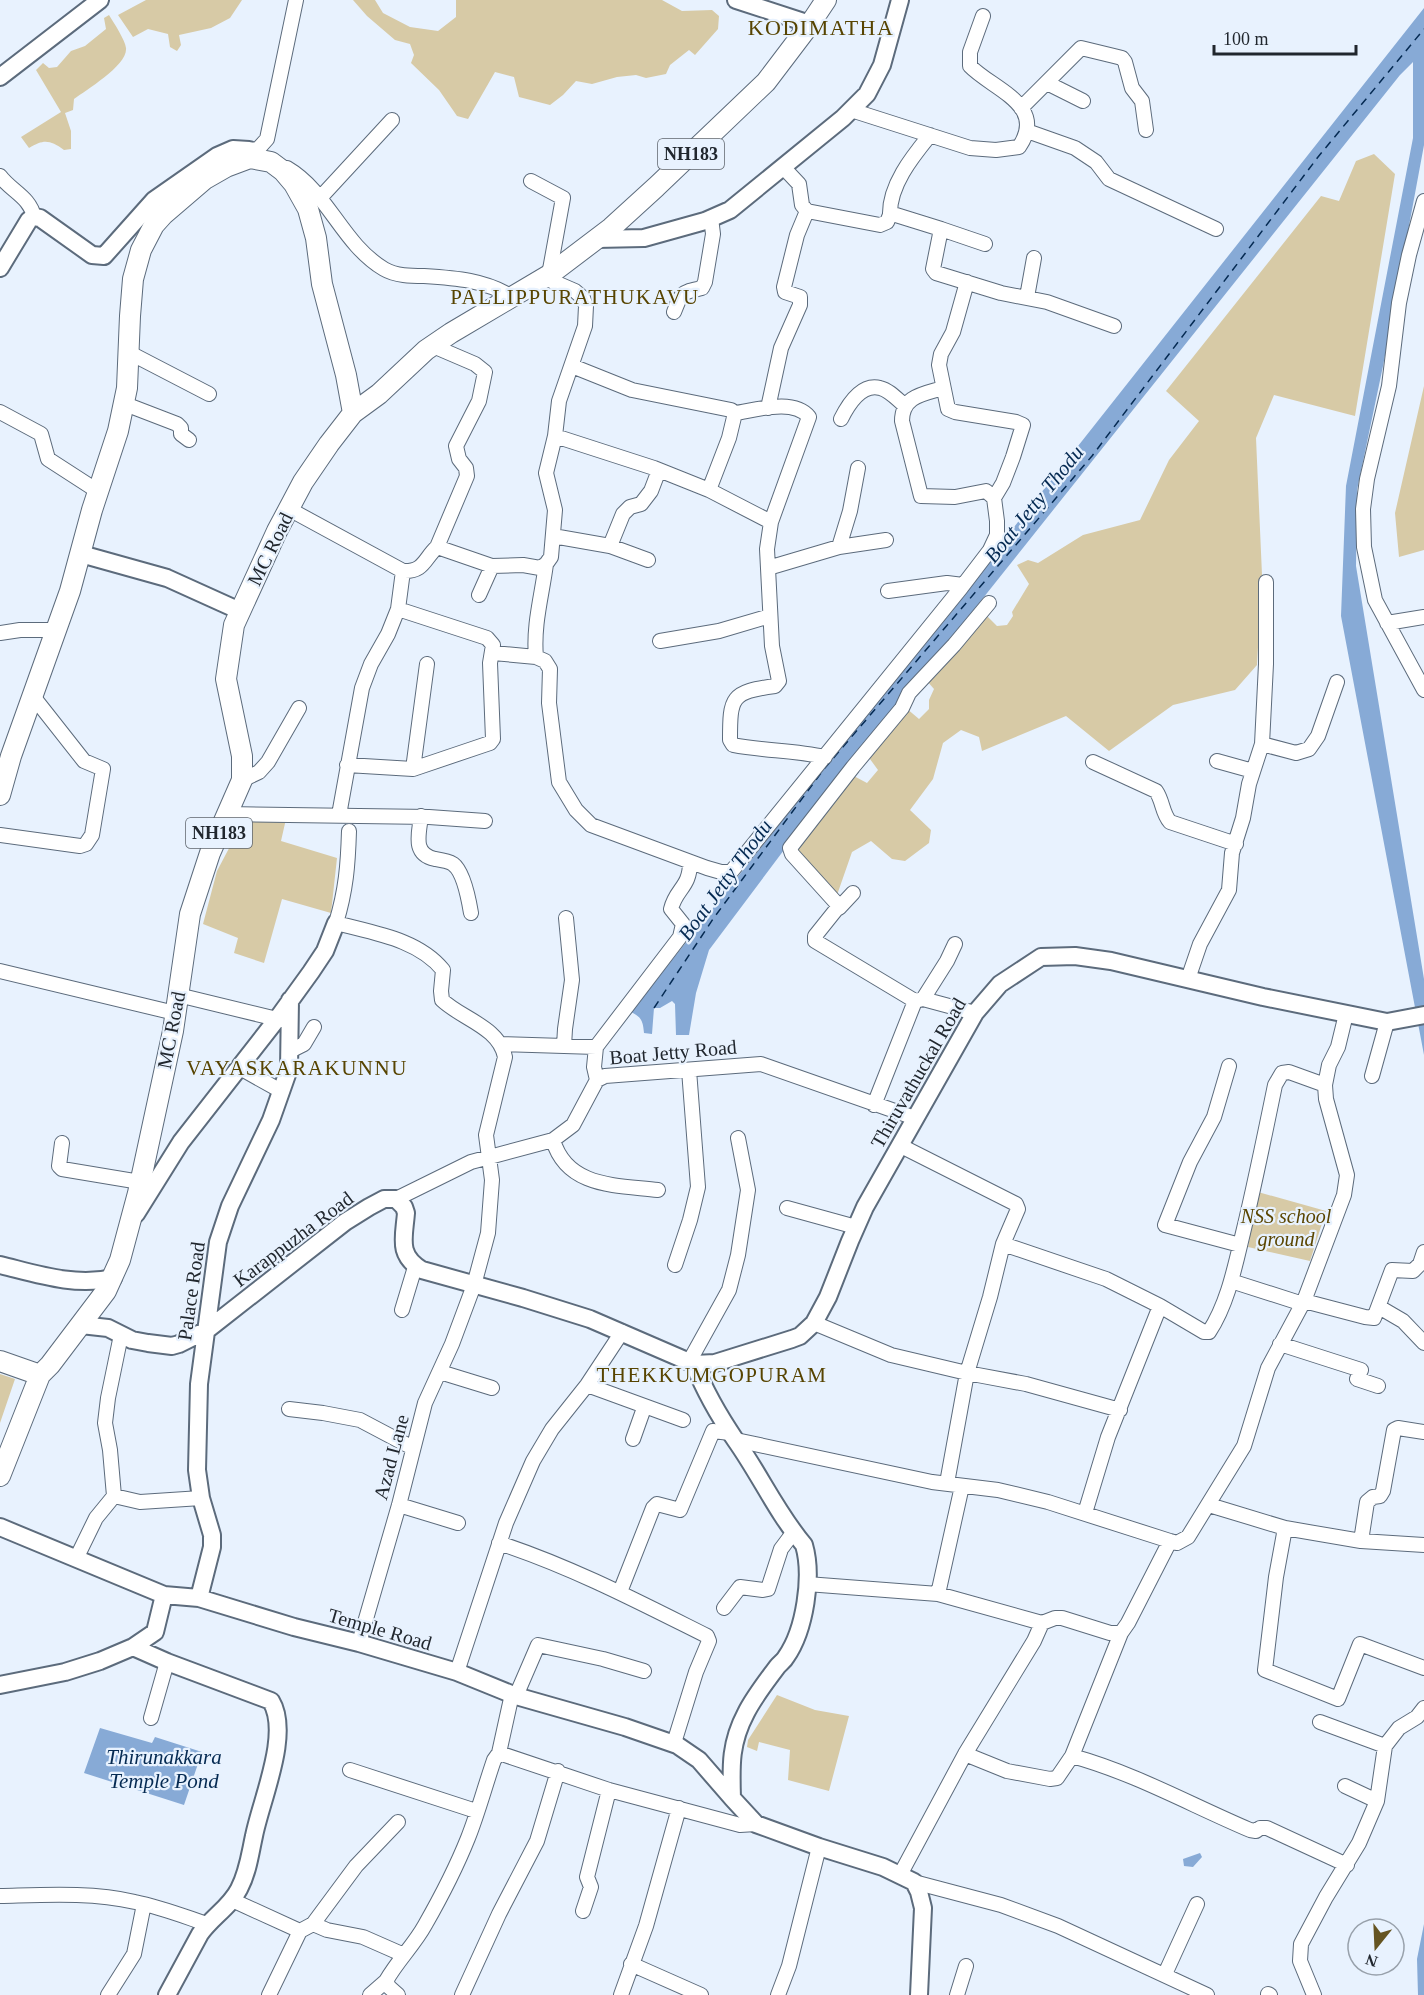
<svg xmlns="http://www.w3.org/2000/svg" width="1424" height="1995" font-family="'Times New Roman',serif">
	<rect width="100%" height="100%" fill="#e8f2fe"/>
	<path fill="#d7caa6" d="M146 0H242L230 18 211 28 179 35 181 45 177 51 170 47 168 34 148 29 133 37 118 15Z
		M353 0H375L383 13 410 27 438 31 456 17V0H662L682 11 712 10 719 16 718 29 695 55 689 50 670 65 666 74 646 78 636 75 617 77 592 84 576 81 563 95 550 105 519 97 514 77 495 72 468 119 457 116 439 90 411 63 414 55 410 44 395 40 367 16Z
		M109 15C114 23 125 40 126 48 128 65 86 90 74 99L73 110 65 113 71 131V149L64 150C50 140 44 139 29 148L21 137 61 112 36 70 43 63 49 68 57 67 71 51 85 46 106 29 104 18Z
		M1374 154 1395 174 1355 416 1274 395 1256 438 1262 575 1257 665 1235 690 1173 705 1109 751 1066 716 982 751 979 737 961 730 943 743 933 779 910 810 931 830 929 843 905 861 892 859 871 841 852 852 837 895 793 848 850 774 867 783 878 770 867 755 906 708 919 719 929 709V700L934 689 927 681 984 613 997 626 1007 625 1013 616 1012 612 1029 584 1017 565 1028 560 1038 563 1083 535 1140 520 1169 460 1199 421 1166 391 1321 196 1339 201 1356 161Z
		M1424 386V550L1399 557 1395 513Z
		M245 818 286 819 281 841 337 858 331 913 282 899 264 963 234 953 238 938 203 924 217 871Z
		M1258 1192 1326 1211 1310 1261 1248 1247Z
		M0 1374 15 1379 0 1423Z
		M777 1695 815 1710 849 1716 829 1791 788 1780 790 1750 759 1742 757 1751 747 1747 748 1740Z"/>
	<path fill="#87aad6" d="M1424 8V145L1383 366 1357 490 1356 566 1424 979V1055L1341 616 1346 486 1413 138V62L1400 75 814 810 709 950 696 993 689 1035H676L675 1004 672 1001 660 1008H654L652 1034 644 1033C643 1022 642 1017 631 1012Z
		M100 1728 152 1743 155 1737 202 1752 184 1805 84 1773Z
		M1200 1853 1202 1857 1193 1867 1184 1866 1183 1859Z
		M1424 1924V1995H1418L1417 1959Z"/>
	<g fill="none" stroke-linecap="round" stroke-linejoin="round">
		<path stroke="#052a52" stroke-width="1.5" stroke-dasharray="8 6" stroke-linecap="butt" d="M654 1008 713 919 824 769 1092 456 1318 157 1424 29"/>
		<g stroke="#5c6b7c" stroke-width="16">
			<path id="minor" d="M1047 83 1083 101
				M1021 108 1081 48 1114 56 1122 58 1125 62 1132 88 1142 101 1146 130
				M851 110 970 148 996 150 1019 147C1048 105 992 89 970 66V52L983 16
				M1027 131 1075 148 1096 162 1109 179 1216 229
				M249 150 258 149 267 139 296 0
				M783 167 799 184 802 205 807 211 880 225 887 222 890 215H896L941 229 933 269 936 273 1001 293 1047 302 1114 326
				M287 168C328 192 342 244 384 269 396 276 411 276 424 276 456 278 485 280 512 297
				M0 176C11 191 30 197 34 217
				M531 181 563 198 549 275
				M320 198 392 120
				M1424 201 1409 255 1399 303 1389 386 1367 479 1363 509 1364 547 1375 600 1424 690
				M890 215C889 185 913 156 930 135
				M941 229 985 244
				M1027 297 1034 258
				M674 312C682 291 681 293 702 288L705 282 713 234 711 218
				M433 346 475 364 485 372 479 401 456 446 459 459 466 468 467 476 437 547
				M128 352 209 394
				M572 366 632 390 731 410 735 413 729 438 709 490
				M943 388C923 394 902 396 902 421L921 496 955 497 986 491 994 498
				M125 404 177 424 181 428V434L189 440
				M768 408 781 348 800 305V297L785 292 784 287 797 235 807 211
				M0 412 41 434 48 459 99 492
				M735 413C756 410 794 398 809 417L771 522 767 549 772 646 779 681 775 686C731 692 730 697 730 740L733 745C764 751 794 750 825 757
				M841 419C848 405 861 383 880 388 889 390 897 399 904 405
				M555 436 654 468 709 490 771 522
				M289 509 403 571C424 572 424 559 437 547L492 566 523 565 540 568 546 564 551 557 555 510 546 473 555 436 559 401 585 326 586 306 583 298 575 291 545 278
				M553 536 610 546 623 514 630 507 641 504 651 491 659 470
				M610 546 648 560
				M839 547 886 540
				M546 564C542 595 533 625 536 657L545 661 550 669 549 703 559 782 576 810 591 825 707 868 721 872H731L961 588 990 550 997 535V521L994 498 1003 483 1013 457 1023 425 1016 422 955 412 948 409 939 365 941 354 953 332 967 282
				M768 568 839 547 850 511 858 468
				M888 591 947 583 963 585
				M479 595 492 566
				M1387 623 1424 617
				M0 633 20 630H57
				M660 641 719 631 770 616
				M493 653 536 657
				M1262 744 1296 753 1309 749 1318 736 1337 682
				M1217 761 1253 771
				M1093 762 1156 791C1163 801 1162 813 1170 822L1236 844
				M347 765 413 769 484 745 490 743 493 739 490 663 493 645 487 638 398 609
				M413 769 427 664
				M242 780 259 772 268 762 299 708
				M227 814 429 817 485 821
				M339 815 362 688 371 664 388 634 398 609 403 571
				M421 816C419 834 412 854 435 859 441 860 448 861 453 864 464 872 469 901 471 913
				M349 831C348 865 346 890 336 923 373 933 418 939 443 970L441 991 442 1000C462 1019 499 1027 505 1057L486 1135 492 1180 488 1233 474 1285 452 1344 425 1403 399 1505 359 1643
				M0 835 80 846 86 844 92 835 103 769 84 761 32 695
				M839 908 853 893
				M0 971 175 1013
				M1188 979 1200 944 1229 890 1232 853 1243 818 1249 784 1262 744 1266 664V582
				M178 995 277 1019
				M923 999 975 1013
				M915 1001 815 941V936L839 906 792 854 790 848 853 767 902 708 909 693 954 645 989 603
				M501 1044 596 1047
				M564 1046 565 1029 572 980 566 918
				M290 1051 304 1044 314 1027
				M1229 1066 1214 1117 1190 1162 1165 1225 1240 1245
				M240 1068 281 1091
				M1372 1076 1387 1022
				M597 1080 594 1067 596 1047 680 937 683 924 671 909C676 888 690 888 690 862
				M874 1105 915 1001 923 999 947 961 955 944
				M553 1140C567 1188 617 1185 658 1190
				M62 1143 59 1166 62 1169 140 1182
				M901 1146 1016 1204 1018 1209 1003 1244 990 1297 967 1373 947 1483
				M396 1199 471 1162 553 1140 573 1125 597 1080 605 1076 761 1064 915 1118
				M787 1208 856 1227
				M1003 1244 1106 1279 1160 1306 1204 1332H1209C1228 1303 1235 1266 1243 1233 1255 1183 1265 1134 1275 1085L1282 1073 1289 1072 1325 1085
				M675 1265 690 1220 698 1187 689 1070
				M1231 1281 1303 1304
				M1304 1301 1365 1317 1374 1318 1392 1270 1413 1271 1420 1264 1424 1252
				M1379 1307 1403 1321 1424 1343
				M402 1310 415 1267
				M814 1323 891 1355 967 1373 1026 1384 1120 1410
				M1280 1344 1361 1370 1357 1379 1378 1386
				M689 1362 729 1290 738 1255 748 1190 738 1138
				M440 1372 492 1388
				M587 1385 683 1420
				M289 1409 323 1413 360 1420 413 1448
				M633 1439 644 1408
				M736 1440 932 1482 998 1490 1048 1502 1170 1541 1177 1543 1188 1537 1244 1446 1268 1368 1304 1301 1344 1195 1347 1175 1326 1099 1325 1085 1329 1065 1338 1047 1346 1014
				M114 1496 110 1450 105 1423 108 1398 121 1335
				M399 1505 458 1523
				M1209 1505 1285 1528 1361 1541 1424 1545
				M1085 1513 1108 1437 1160 1306
				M1285 1528 1276 1577 1265 1670 1338 1699 1360 1644 1424 1668
				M1361 1541 1367 1502 1373 1497 1380 1496 1383 1491 1394 1430 1398 1428 1424 1432
				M499 1543C572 1567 639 1602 707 1636L709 1641 696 1672 674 1743
				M76 1559 96 1518 114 1496 140 1502 201 1498
				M807 1584 938 1594 1042 1623 1055 1618H1062L1110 1633H1121
				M620 1592 653 1508 657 1504 680 1510 713 1431 730 1433
				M938 1594 962 1486
				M724 1608 740 1587 763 1590 768 1589 781 1549 793 1533
				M457 1672 506 1523 533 1461 552 1429 587 1385 622 1332
				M512 1694 499 1753 609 1790 740 1825 756 1824
				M516 1696 538 1645 603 1659 644 1671
				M151 1718 167 1662
				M1320 1722 1385 1746
				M965 1754 1007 1771 1050 1779 1057 1778 1072 1756 1121 1633 1128 1623 1170 1541
				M1072 1756C1134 1773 1191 1805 1250 1830L1256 1831 1260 1828H1267L1347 1865
				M350 1770 476 1811
				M1345 1786 1377 1801
				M900 1875 965 1754 1034 1641 1042 1623
				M914 1882 1001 1905 1058 1926 1207 1995
				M0 1896C45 1895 91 1892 135 1902 160 1907 183 1916 207 1924
				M232 1900 300 1931
				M583 1911 591 1887 587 1877 609 1790
				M313 1924 327 1930 363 1937 404 1955
				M631 1964 701 1995
				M1165 1974 1197 1904
				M1268 1994 1270 1995
				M108 1995 134 1954 144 1904
				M269 1995 300 1931 313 1924 356 1866 398 1822
				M370 1995 386 1981
				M398 1995 389 1987 386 1981C398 1960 414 1945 425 1925 441 1897 456 1868 468 1838 478 1813 485 1786 494 1760L499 1753
				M462 1995 499 1914 537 1841 558 1771
				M621 1995 646 1926 679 1808
				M778 1995 789 1966 819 1847
				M957 1995 966 1966
				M1314 1995 1300 1961 1301 1944 1326 1897 1359 1843 1377 1801 1385 1746 1399 1728 1417 1717 1424 1708"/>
		</g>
		<g stroke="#5c6b7c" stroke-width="20">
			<path id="major" d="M736 0 810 24
				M0 77 100 0
				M596 239 644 238 705 221 730 210 843 118 867 94 882 65 900 0
				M0 268 29 220 34 217 40 218 92 255 104 256 154 200 217 156 233 149 249 150 250 158
				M81 554 167 578 240 611
				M136 1214 181 1142 277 1019 311 972 325 951 336 923
				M0 1265C37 1274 75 1287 113 1278
				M81 1325 108 1328 132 1340 148 1343 172 1346 179 1344 207 1330 345 1222 369 1207 384 1199H396L404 1207 406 1213C404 1238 397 1255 422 1270L523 1298 590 1319 694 1364 715 1363 792 1339 800 1336 814 1323 828 1297 850 1241 865 1207 975 1013 1000 984 1041 957 1075 956 1111 961 1263 997 1387 1022 1424 1015
				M694 1364C705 1392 719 1416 736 1441 760 1475 777 1513 804 1545 813 1576 805 1630 786 1657 784 1661 780 1663 777 1667 766 1682 754 1697 746 1713 730 1743 731 1766 732 1798
				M0 1527 164 1595 199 1598 294 1627 359 1643 457 1672 516 1696 625 1727 677 1745 699 1760 732 1798 756 1824 819 1847 883 1867 914 1882 919 1892 923 1908 919 1995
				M199 1598 212 1547V1535L201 1498 197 1470 199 1384 218 1242 230 1206 271 1120 289 1069 290 1000
				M133 1647 167 1662 271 1701C291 1734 261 1800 254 1836 250 1854 248 1872 239 1889 230 1907 212 1917 200 1934L167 1995
				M0 1685 65 1672 100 1661 133 1647 155 1632 164 1595"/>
		</g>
		<g stroke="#5c6b7c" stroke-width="22">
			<path id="highway" d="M0 795 11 756 70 591 92 510 118 431 127 388 130 316 133 279 141 250 154 225 163 215 205 179 226 167 250 158 271 162 283 171 294 184 308 209 316 238 322 284 346 375 353 413
				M0 1361 40 1375
				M0 1476 40 1375 50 1365 106 1291 120 1260 138 1193 173 1031 190 914 210 853 242 780V756L226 679 234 625 277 531 303 482 329 444 353 413 379 394 426 350 451 333 549 275 611 228 656 187 766 82 810 24 826 0"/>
		</g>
		<use href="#minor" stroke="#fff" stroke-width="14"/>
		<use href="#major" stroke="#fff" stroke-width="16"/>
		<use href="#highway" stroke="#fff" stroke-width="20"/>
	</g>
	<g text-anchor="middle" stroke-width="4.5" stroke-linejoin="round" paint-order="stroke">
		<g fill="#e8f2fe" stroke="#5d646c" stroke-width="1.5">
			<rect x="658" y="139" width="66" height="30" rx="4.5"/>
			<rect x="186" y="818" width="66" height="30" rx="4.5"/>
		</g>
		<g font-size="18" font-weight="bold" fill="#21272e">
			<text x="691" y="160">NH183</text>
			<text x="219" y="839">NH183</text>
		</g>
		<g font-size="20" fill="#21272e" stroke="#e8f2fe">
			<text transform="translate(270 549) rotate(-64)" y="7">MC Road</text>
			<text transform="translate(171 1030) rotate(-79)" y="7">MC Road</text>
			<text transform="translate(673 1052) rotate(-5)" y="7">Boat Jetty Road</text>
			<text transform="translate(918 1073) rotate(-60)" y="7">Thiruvathuckal Road</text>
			<text transform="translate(293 1239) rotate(-37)" y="7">Karappuzha Road</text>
			<text transform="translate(191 1291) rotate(-82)" y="7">Palace Road</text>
			<text transform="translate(391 1457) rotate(-75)" y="7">Azad Lane</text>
			<text transform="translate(380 1629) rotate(16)" y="7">Temple Road</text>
		</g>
		<g font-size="20" font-style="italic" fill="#5a4500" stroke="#e8f2fe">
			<text x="1286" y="1223">NSS school<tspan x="1286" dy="23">ground</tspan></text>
		</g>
		<g font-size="21" letter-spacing="1.5" fill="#574401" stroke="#e8f2fe">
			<text x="575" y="304">PALLIPPURATHUKAVU</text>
			<text x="297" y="1075">VAYASKARAKUNNU</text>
			<text x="712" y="1382">THEKKUMGOPURAM</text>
		</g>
		<g font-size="21" font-style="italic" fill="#052a52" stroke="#e8f2fe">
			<text transform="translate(1034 504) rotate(-51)" y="7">Boat Jetty Thodu</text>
			<text transform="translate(725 880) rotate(-54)" y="7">Boat Jetty Thodu</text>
			<text x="164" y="1764">Thirunakkara<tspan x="164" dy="24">Temple Pond</tspan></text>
		</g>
		<g font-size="22" letter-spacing="1.5" fill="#574401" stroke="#e8f2fe">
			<text x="821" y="35">KODIMATHA</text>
		</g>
	</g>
	<g transform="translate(1376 1947) rotate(198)"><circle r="28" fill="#e8f2fe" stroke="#98a1ab" stroke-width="1.5"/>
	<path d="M0-4.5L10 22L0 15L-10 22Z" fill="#655421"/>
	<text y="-9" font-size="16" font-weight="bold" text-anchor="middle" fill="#21272e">N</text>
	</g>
	<path d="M1214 45v9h142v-9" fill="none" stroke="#21272e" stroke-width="3"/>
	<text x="1223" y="45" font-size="18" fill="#21272e" stroke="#e8f2fe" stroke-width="4.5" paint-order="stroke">100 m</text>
</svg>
